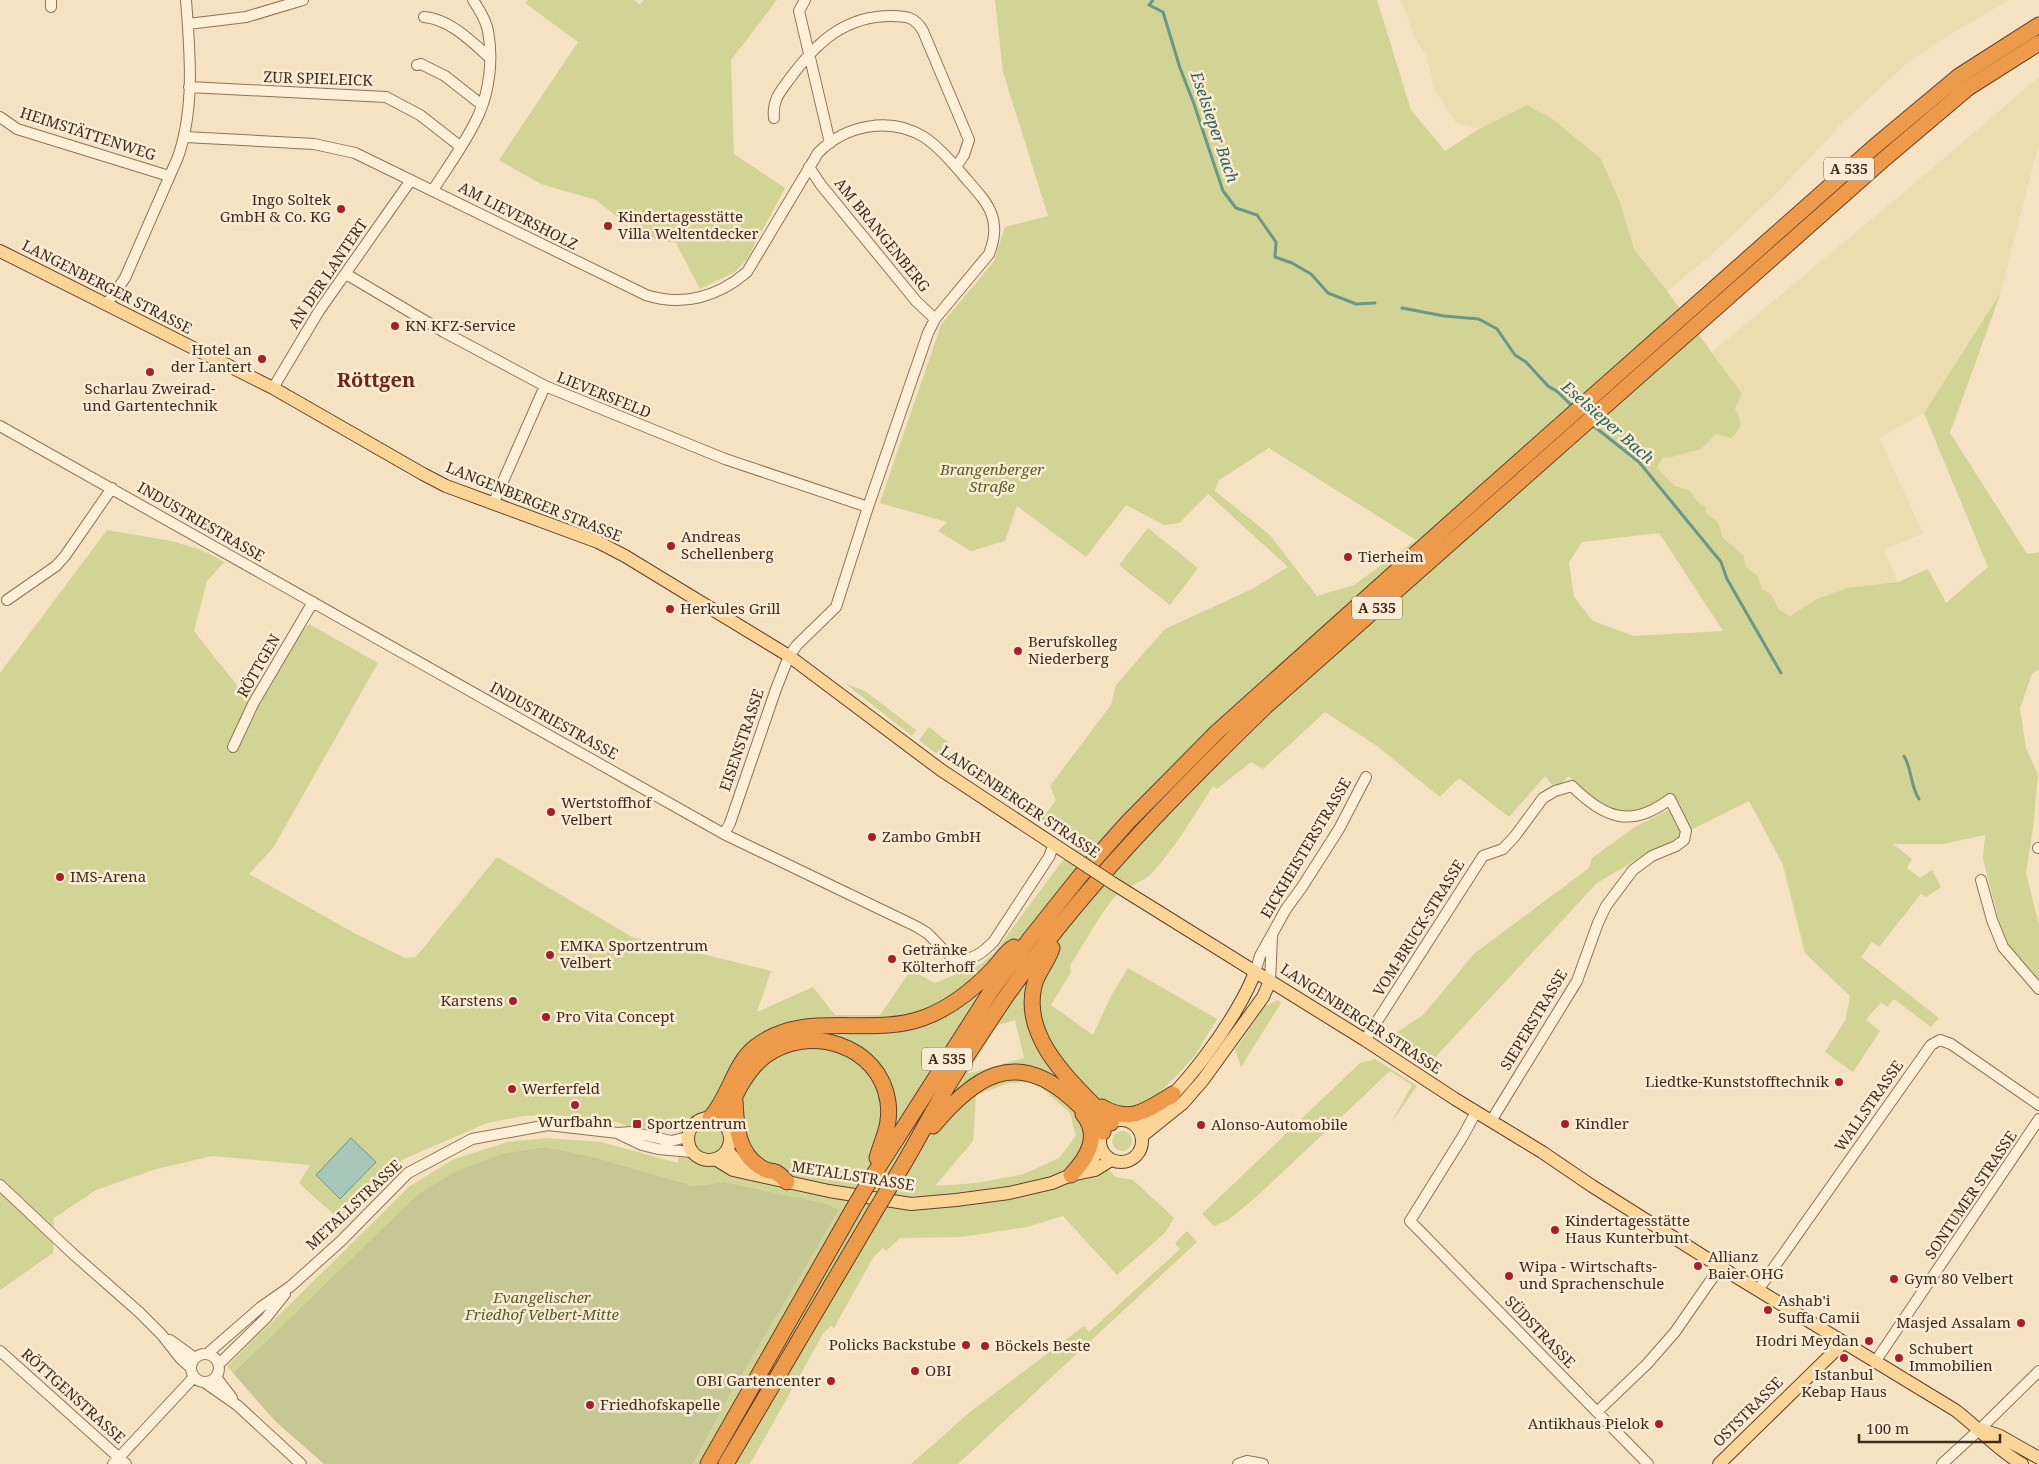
<svg xmlns="http://www.w3.org/2000/svg" width="2039" height="1464" font-family="'Noto Serif',serif">
	<rect width="100%" height="100%" fill="#f4e2c3"/>
	<path fill="#ebddaf" d="M1401 0H2009L1944 38 1906 64 1840 125 1780 190 1710 256 1667 291 1634 249 1621 205 1527 105 1479 129 1455 122 1434 88 1427 57 1416 40Z
		M2039 77V142L2001 292 1924 413 1879 438 1923 533 1884 550 1898 582 1847 588 1817 599 1790 616 1778 609 1777 602 1762 589 1758 576 1746 567 1744 556 1723 538 1718 522 1706 513V507L1698 502 1689 490 1675 486 1657 468 1663 457 1701 449 1716 434 1741 421 1735 409 1742 394 1712 352 1903 193Z"/>
	<path fill="#d1d495" fill-rule="evenodd" d="M528 0H634L640 5 644 0H777L731 60 734 154 785 188 747 259 735 272 700 289 676 243 655 239 615 215 596 200 541 184 499 160 578 42 525 3Z
		M995 0H1377L1411 110 1445 151 1479 129 1527 105 1551 118 1601 159 1621 205 1634 249 1667 291 1742 394 1735 409C1743 423 1743 427 1731 438L1716 434 1701 449 1668 458 1663 457 1657 468 1675 486 1689 490 1698 502 1706 507V513L1718 522 1723 538 1744 556 1746 567 1758 576 1762 589C1771 593 1776 599 1778 609L1790 616 1817 599 1847 588 1898 582 1928 569 1946 603 1988 567 1924 413 2001 292 1950 433 2027 554 2039 552V669L2032 674 2020 708 2026 748 2038 775 2033 828 2026 873 2039 925V983L2005 944 1983 859 1985 835 1943 844H1893L1912 859 1907 868 1920 878 1932 870 1941 887 1926 897 1921 894 1879 947 1872 942 1861 957 1939 1018 1931 1027 1894 999 1887 1007 1881 1002 1866 1020 1880 1031 1853 1072 1825 1052 1845 1021 1850 996 1805 953 1783 865 1749 801 1691 830 1678 841 1646 854 1597 883 1439 1053 1429 1070 1384 1041 1423 1015 1475 953 1589 868 1592 858 1635 827 1680 804 1671 793C1654 810 1623 821 1600 806 1589 798 1578 787 1569 776L1560 785 1553 786 1545 776 1509 817 1459 778 1440 797 1377 746 1325 712 1263 769 1251 762 1217 789 1213 786C1194 815 1176 847 1152 873 1144 882 1124 887 1114 898 1097 918 1085 943 1070 965L1071 972 1051 1005 1093 1035 1111 996 1128 968 1217 1019 1195 1055 1181 1071 1149 1104 1131 1109 1084 1147 1116 1177 1133 1180 1174 1218 1166 1232 1117 1275 1063 1216 1027 1227 961 1237 900 1238 886 1251 883 1248 874 1256 834 1328 831 1326 823 1334 750 1464H693L729 1397 839 1210 828 1204 725 1182 693 1186 594 1157 545 1147 505 1153 418 1194 233 1373 227 1366 410 1186 454 1159 508 1142 546 1138 601 1142 678 1163 679 1130 649 1133 613 1121 581 1117 549 1115 524 1116 487 1123 404 1159 389 1171 341 1221 299 1183 310 1165 212 1156 153 1170 96 1190 54 1218 53 1253 0 1290V673L107 530 171 541 202 550 224 562 207 581 194 631 246 697 309 624 378 663 273 848 249 874 356 934 405 958 416 957 497 857 632 937 771 971 757 1012 813 987 835 1015H880L911 970 935 983 981 964 994 953 1060 864 1077 845 1026 811 1008 795 964 765 969 758 1044 816 1056 800 1050 786 1111 705 1116 685 1165 629 1252 589 1288 567 1208 494 1179 523 1164 525 1126 505 1086 557 1017 506 1005 541 971 551 938 531 947 522 880 503 941 325 994 261 1005 227 1048 216 1003 72ZM1269 448 1416 540 1354 585 1317 596 1269 534 1215 491 1219 480ZM1659 533 1723 631 1634 636 1593 621 1574 597 1569 562 1582 542ZM1015 1020 1024 1058 967 1074 998 1025ZM1035 1082 1070 1113 1076 1136 1059 1158 1024 1174 976 1183 935 1186 973 1141 976 1095 1009 1083Z
		M1148 528 1198 568 1170 605 1119 565Z
		M846 684 865 691 916 730 912 736Z
		M929 727 948 742 938 755 919 740Z
		M1278 1000 1281 1003 1241 1067 1235 1050 1265 1006Z
		M1374 1058 1417 1086 1391 1123 1412 1085 1390 1071 1254 1199 1228 1220 1214 1226 1202 1214 1360 1063 1373 1060Z
		M1112 1141a10 10 0 1 1 20 0a10 10 0 1 1-20 0Z
		M1187 1231 1197 1242 958 1464H911L970 1412 1084 1326 1089 1332 1180 1249 1175 1243Z"/>
	<path fill="#c5c895" d="M545 1147 594 1157 693 1186 725 1182 828 1204 839 1210 729 1397 693 1464H324L275 1421 233 1373 418 1194 457 1171 505 1153Z"/>
	<path fill="#a6c6ba" stroke="#6b9688" d="M351 1138 376 1162 340 1199 316 1175Z"/>
	<g fill="none" stroke-linecap="round" stroke-linejoin="round">
		<path stroke="#6b9688" stroke-width="3" d="M1153 0 1149 5 1163 12 1180 68 1194 104 1223 191 1236 208 1257 215 1276 242 1275 257 1292 263 1311 274 1328 293 1356 304 1375 303
			M1402 308 1444 316 1479 319 1497 329 1515 355 1526 362 1548 386 1558 392 1574 408
			M1591 424 1639 462 1721 562 1727 579 1781 673
			M1904 756C1912 769 1910 785 1919 799"/>
		<g stroke="#917257" stroke-width="12">
			<path id="minor" d="M805 0 799 11 830 143
				M51 7V0
				M424 17C450 19 472 42 490 58
				M188 24 246 17 303 0
				M417 65 421 64 445 76 482 105
				M189 87 386 97 420 115 461 147
				M0 117 17 129 169 176
				M774 118C772 99 781 91 791 77 817 42 845 16 891 16 907 16 915 17 923 31L969 140 964 155 956 167
				M185 137 314 144 355 153 646 295C682 307 718 297 747 272L818 153C845 125 890 116 924 137 938 146 951 161 962 174 985 201 1004 216 989 254L935 319 928 333 868 507 836 607 797 645 789 656 776 689 730 823 724 834
				M809 167 821 185 916 301 935 319
				M433 190C449 165 467 141 479 114 490 89 493 57 488 31 486 20 479 9 473 0
				M346 274 444 332 545 386 725 459 868 507
				M107 304 125 278 178 157C195 108 190 52 186 0
				M273 388 319 311 411 180
				M0 426 724 834 907 922C914 925 921 929 927 933 935 940 942 950 950 955 967 966 983 953 994 941L1049 857 1054 844
				M493 504 545 386
				M7 600 56 566 65 556 112 488
				M233 747 253 704 313 602
				M2038 848H2039
				M1981 880 1992 920 2003 947 2039 989
				M1255 972 1260 956 1286 909 1302 887 1339 829 1366 777
				M1270 981 1272 937
				M1365 1040 1483 856 1503 849 1515 836 1543 798 1555 791 1572 786C1604 818 1631 829 1670 799L1686 831 1684 840 1676 846 1652 856 1633 870 1606 906 1598 923 1577 981 1491 1121
				M1476 1112 1463 1136 1410 1221 1648 1464
				M619 1134 642 1145 658 1149 692 1152
				M0 1185 72 1253 139 1312 162 1335 180 1358 191 1368
				M1758 1290 1931 1045 1940 1040 1951 1044 2039 1105
				M170 1340 195 1358
				M0 1351 126 1464
				M207 1354 261 1307 291 1286 341 1241 408 1173 472 1139 548 1125 618 1133 631 1132 671 1141 688 1137
				M191 1368a14 14 0 1 1 28 0a14 14 0 1 1-28 0Z
				M1875 1362 2039 1119
				M219 1364 266 1318 285 1294
				M216 1377 232 1398
				M204 1382 237 1405 301 1464
				M1597 1412 1647 1364 1675 1332 1720 1267
				M113 1464 194 1377
				M1238 1464 1247 1461 1263 1464
				M1942 1464 1980 1429 2039 1371"/>
		</g>
		<g stroke="#5f402c" stroke-width="14">
			<path id="major" d="M0 251 273 388 423 474 446 486 598 542 625 556 789 656 941 770 1076 859
				M1114 884 1365 1040 1455 1099 1542 1152 1592 1186 1730 1273 1955 1410C1979 1428 1996 1449 2022 1464
				M688 1139a21 21 0 1 1 42 0a21 21 0 1 1-42 0Z
				M1100 1141a21 21 0 1 1 42 0a21 21 0 1 1-42 0Z
				M1135 1125C1177 1103 1239 1016 1255 972
				M1142 1136 1183 1103 1203 1080 1263 997 1270 981
				M727 1150 747 1173
				M715 1159 733 1170 829 1191 911 1204 956 1200 1009 1193 1052 1183 1071 1175 1095 1170 1111 1160
				M1077 1171 1091 1161 1101 1147
				M1980 1429 2000 1436 2039 1458
				M1719 1464 1844 1342"/>
		</g>
		<g stroke="#5f402c" stroke-width="17">
			<path id="highway" d="M1052 948C1048 962 1037 972 1034 986 1021 1042 1077 1086 1111 1123
				M735 1100C736 1125 737 1155 764 1169 767 1171 772 1171 775 1172 780 1174 784 1179 787 1182
				M1102 1107C1131 1124 1147 1110 1173 1094
				M710 1118C729 1098 733 1066 754 1048 803 1008 869 1038 923 1018 951 1008 973 990 993 969 1000 962 1006 951 1014 947
				M722 1123C733 1100 744 1072 765 1056 809 1023 880 1045 888 1102 891 1126 883 1137 877 1158
				M933 1126C974 1077 1015 1048 1071 1098 1083 1109 1095 1118 1103 1132
				M1071 1175C1087 1158 1101 1136 1083 1114
				M869 1182 993 988 1029 940 1080 876 1128 822 1217 732 1479 497 1874 147 1959 76 2039 25
				M892 1183C912 1152 928 1119 947 1087 965 1057 985 1028 1005 998 1080 891 1171 798 1265 707L1883 160 1968 88 2039 43
				M708 1464 852 1211
				M726 1464 874 1213"/>
		</g>
		<use href="#minor" stroke="#fdefd8" stroke-width="10"/>
		<use href="#major" stroke="#fbd597" stroke-width="12"/>
		<use href="#highway" stroke="#ed9a4a" stroke-width="15"/>
		<g stroke="#5f402c" stroke-width="14" stroke-linecap="butt">
			<path id="major-bridge" d="M1076 859 1114 884"/>
		</g>
		<g stroke="#5f402c" stroke-width="17" stroke-linecap="butt">
			<path id="highway-bridge" d="M852 1211 869 1182
				M874 1213 892 1183"/>
		</g>
		<use href="#major-bridge" stroke="#fbd597" stroke-width="12"/>
		<use href="#highway-bridge" stroke="#ed9a4a" stroke-width="15"/>
	</g>
	<g fill="#a91f29" stroke="#faecd4" stroke-width="2">
		<circle cx="341" cy="209" r="5"/>
		<circle cx="608" cy="226" r="5"/>
		<circle cx="395" cy="326" r="5"/>
		<circle cx="262" cy="359" r="5"/>
		<circle cx="150" cy="372" r="5"/>
		<circle cx="671" cy="546" r="5"/>
		<circle cx="1348" cy="557" r="5"/>
		<circle cx="670" cy="609" r="5"/>
		<circle cx="1018" cy="651" r="5"/>
		<circle cx="551" cy="812" r="5"/>
		<circle cx="872" cy="837" r="5"/>
		<circle cx="60" cy="877" r="5"/>
		<circle cx="550" cy="955" r="5"/>
		<circle cx="892" cy="959" r="5"/>
		<circle cx="513" cy="1001" r="5"/>
		<circle cx="546" cy="1017" r="5"/>
		<circle cx="1839" cy="1082" r="5"/>
		<circle cx="512" cy="1089" r="5"/>
		<circle cx="575" cy="1105" r="5"/>
		<rect x="632" y="1119" width="10" height="10" rx="2.5"/>
		<circle cx="1565" cy="1124" r="5"/>
		<circle cx="1201" cy="1125" r="5"/>
		<circle cx="1555" cy="1230" r="5"/>
		<circle cx="1698" cy="1266" r="5"/>
		<circle cx="1509" cy="1276" r="5"/>
		<circle cx="1894" cy="1279" r="5"/>
		<circle cx="1768" cy="1310" r="5"/>
		<circle cx="2021" cy="1323" r="5"/>
		<circle cx="1869" cy="1341" r="5"/>
		<circle cx="966" cy="1345" r="5"/>
		<circle cx="985" cy="1346" r="5"/>
		<circle cx="1844" cy="1358" r="5"/>
		<circle cx="1899" cy="1358" r="5"/>
		<circle cx="915" cy="1371" r="5"/>
		<circle cx="831" cy="1381" r="5"/>
		<circle cx="590" cy="1405" r="5"/>
		<circle cx="1659" cy="1424" r="5"/>
	</g>
	<g text-anchor="middle" stroke-width="5" stroke-linejoin="round" paint-order="stroke">
		<g fill="#faecd4" stroke="#776554" stroke-width="1">
			<rect x="1824" y="157.5" width="50" height="23" rx="4"/>
			<rect x="1352" y="596.5" width="50" height="23" rx="4"/>
			<rect x="922" y="1047.5" width="50" height="23" rx="4"/>
		</g>
		<g font-size="14" font-weight="bold" fill="#3f2b1d">
			<text x="1849" y="174">A 535</text>
			<text x="1377" y="613">A 535</text>
			<text x="947" y="1064">A 535</text>
		</g>
		<g font-size="15" fill="#3f2b1d" stroke="#faecd4">
			<text transform="translate(318 79) rotate(2)" y="5">ZUR SPIELEICK</text>
			<text transform="translate(88 134) rotate(18)" y="5">HEIMSTÄTTENWEG</text>
			<text transform="translate(518 216) rotate(27)" y="5">AM LIEVERSHOLZ</text>
			<text transform="translate(882 235) rotate(51)" y="5">AM BRANGENBERG</text>
			<text transform="translate(328 274) rotate(-56)" y="5">AN DER LANTERT</text>
			<text transform="translate(107 287) rotate(27)" y="5">LANGENBERGER STRASSE</text>
			<text transform="translate(604 395) rotate(22)" y="5">LIEVERSFELD</text>
			<text transform="translate(534 502) rotate(22)" y="5">LANGENBERGER STRASSE</text>
			<text transform="translate(201 522) rotate(30)" y="5">INDUSTRIESTRASSE</text>
			<text transform="translate(259 666) rotate(-60)" y="5">RÖTTGEN</text>
			<text transform="translate(554 721) rotate(29)" y="5">INDUSTRIESTRASSE</text>
			<text transform="translate(742 740) rotate(-71)" y="5">EISENSTRASSE</text>
			<text transform="translate(1020 802) rotate(34)" y="5">LANGENBERGER STRASSE</text>
			<text transform="translate(1306 848) rotate(-59)" y="5">EICKHEISTERSTRASSE</text>
			<text transform="translate(1419 928) rotate(-58)" y="5">VOM-BRUCK-STRASSE</text>
			<text transform="translate(1361 1019) rotate(33)" y="5">LANGENBERGER STRASSE</text>
			<text transform="translate(1534 1020) rotate(-59)" y="5">SIEPERSTRASSE</text>
			<text transform="translate(1869 1106) rotate(-55)" y="5">WALLSTRASSE</text>
			<text transform="translate(853 1176) rotate(9)" y="5">METALLSTRASSE</text>
			<text transform="translate(1971 1195) rotate(-56)" y="5">SONTUMER STRASSE</text>
			<text transform="translate(354 1205) rotate(-43)" y="5">METALLSTRASSE</text>
			<text transform="translate(1540 1332) rotate(46)" y="5">SÜDSTRASSE</text>
			<text transform="translate(73 1396) rotate(42)" y="5">RÖTTGENSTRASSE</text>
			<text transform="translate(1748 1412) rotate(-45)" y="5">OSTSTRASSE</text>
		</g>
		<g font-size="15" fill="#3f2b1d" stroke="#faecd4" text-anchor="start">
			<text x="331" y="205" text-anchor="end">Ingo Soltek<tspan x="331" dy="17">GmbH &amp; Co. KG</tspan></text>
			<text x="618" y="222">Kindertagesstätte<tspan x="618" dy="17">Villa Weltentdecker</tspan></text>
			<text x="405" y="331">KN KFZ-Service</text>
			<text x="252" y="355" text-anchor="end">Hotel an<tspan x="252" dy="17">der Lantert</tspan></text>
			<text x="150" y="394" text-anchor="middle">Scharlau Zweirad-<tspan x="150" dy="17">und Gartentechnik</tspan></text>
			<text x="681" y="542">Andreas<tspan x="681" dy="17">Schellenberg</tspan></text>
			<text x="1358" y="562">Tierheim</text>
			<text x="680" y="614">Herkules Grill</text>
			<text x="1028" y="647">Berufskolleg<tspan x="1028" dy="17">Niederberg</tspan></text>
			<text x="561" y="808">Wertstoffhof<tspan x="561" dy="17">Velbert</tspan></text>
			<text x="882" y="842">Zambo GmbH</text>
			<text x="70" y="882">IMS-Arena</text>
			<text x="560" y="951">EMKA Sportzentrum<tspan x="560" dy="17">Velbert</tspan></text>
			<text x="902" y="955">Getränke<tspan x="902" dy="17">Költerhoff</tspan></text>
			<text x="503" y="1006" text-anchor="end">Karstens</text>
			<text x="556" y="1022">Pro Vita Concept</text>
			<text x="1829" y="1087" text-anchor="end">Liedtke-Kunststofftechnik</text>
			<text x="522" y="1094">Werferfeld</text>
			<text x="575" y="1127" text-anchor="middle">Wurfbahn</text>
			<text x="647" y="1129">Sportzentrum</text>
			<text x="1575" y="1129">Kindler</text>
			<text x="1211" y="1130">Alonso-Automobile</text>
			<text x="1565" y="1226">Kindertagesstätte<tspan x="1565" dy="17">Haus Kunterbunt</tspan></text>
			<text x="1708" y="1262">Allianz<tspan x="1708" dy="17">Baier OHG</tspan></text>
			<text x="1519" y="1272">Wipa - Wirtschafts-<tspan x="1519" dy="17">und Sprachenschule</tspan></text>
			<text x="1904" y="1284">Gym 80 Velbert</text>
			<text x="1778" y="1306">Ashab'i<tspan x="1778" dy="17">Suffa Camii</tspan></text>
			<text x="2011" y="1328" text-anchor="end">Masjed Assalam</text>
			<text x="1859" y="1346" text-anchor="end">Hodri Meydan</text>
			<text x="956" y="1350" text-anchor="end">Policks Backstube</text>
			<text x="995" y="1351">Böckels Beste</text>
			<text x="1909" y="1354">Schubert<tspan x="1909" dy="17">Immobilien</tspan></text>
			<text x="925" y="1376">OBI</text>
			<text x="1844" y="1380" text-anchor="middle">Istanbul<tspan x="1844" dy="17">Kebap Haus</tspan></text>
			<text x="821" y="1386" text-anchor="end">OBI Gartencenter</text>
			<text x="600" y="1410">Friedhofskapelle</text>
			<text x="1649" y="1429" text-anchor="end">Antikhaus Pielok</text>
		</g>
		<g font-size="15" font-style="italic" fill="#535e21" stroke="#faecd4">
			<text x="992" y="475">Brangenberger<tspan x="992" dy="17">Straße</tspan></text>
			<text x="542" y="1303">Evangelischer<tspan x="542" dy="17">Friedhof Velbert-Mitte</tspan></text>
		</g>
		<g font-size="16" font-style="italic" fill="#2a615a" stroke="#faecd4">
			<text transform="translate(1215 127) rotate(71)" y="6">Eselsieper Bach</text>
			<text transform="translate(1608 422) rotate(41)" y="6">Eselsieper Bach</text>
		</g>
		<g font-size="20" font-weight="bold" fill="#722316" stroke="#faecd4">
			<text x="376" y="387">Röttgen</text>
		</g>
	</g>
	<path d="M1859 1434v8h141v-8" fill="none" stroke="#3f2b1d" stroke-width="2.5"/>
	<text x="1866" y="1434" font-size="15" fill="#3f2b1d" stroke="#faecd4" stroke-width="4" paint-order="stroke">100 m</text>
</svg>
